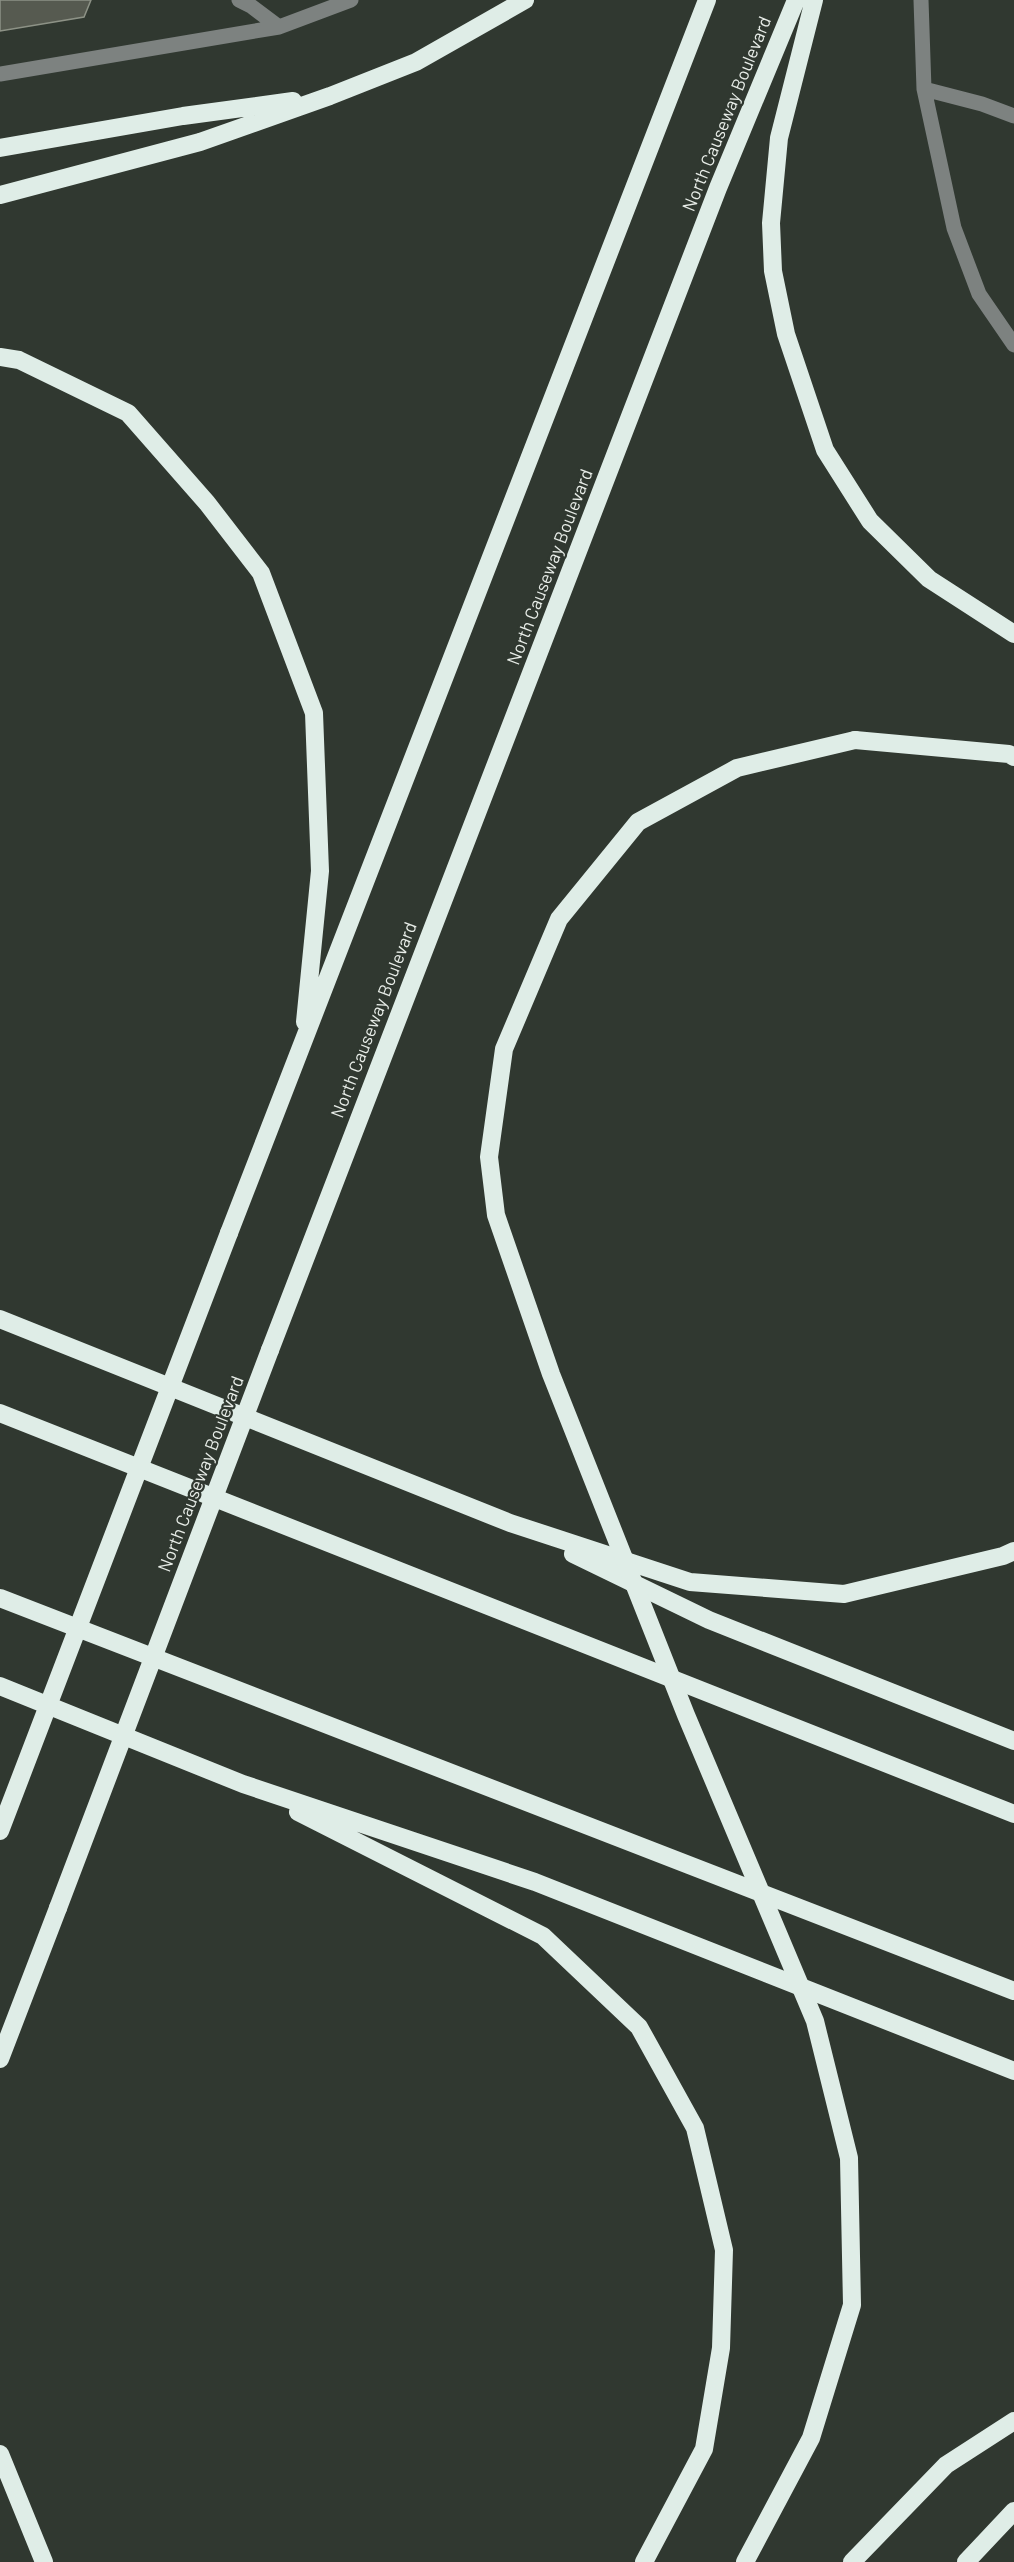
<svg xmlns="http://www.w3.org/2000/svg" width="1014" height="2562" font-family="Barlow,sans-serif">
	<rect width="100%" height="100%" fill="#303830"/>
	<path fill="#565a50" stroke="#8d9286" stroke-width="1.5" d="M0 0H91L84 17 0 31Z"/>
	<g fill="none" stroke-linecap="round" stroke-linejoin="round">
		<path stroke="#7d8280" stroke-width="15" d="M239 0 251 6 279 27
			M921 0 924 89 954 228 979 294 1014 345
			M0 74 279 27 351 0
			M924 89 982 104 1014 116"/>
		<path stroke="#dfede7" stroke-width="18" d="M814 0 779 138 771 223 773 271 786 334 825 450 870 521 929 579 1014 634
			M0 148 183 116 293 101
			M0 195 200 142 330 96 416 62 525 0
			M0 357 19 360 128 413 207 503 261 573 314 713 320 871 305 1022
			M855 740 1009 754 1014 757
			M229 1233 707 0
			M0 1319 510 1523 690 1582 844 1594 1003 1556 1014 1551
			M270 1350 718 188 796 0
			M0 1413 1014 1814
			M573 1554 709 1620 1014 1741
			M0 1598 1014 1991
			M0 1686 243 1784 535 1882 1014 2071
			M298 1812 543 1936 639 2027 695 2128 724 2250 721 2348 704 2449 644 2562
			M0 2059 58 1908
			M0 2454 44 2562
			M852 2562 946 2465 1014 2421
			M966 2562 1014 2511"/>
		<path stroke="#dfede7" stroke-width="18" d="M0 1831 229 1233
			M58 1908 270 1350
			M745 2562 811 2438 852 2305 849 2158 815 2021 686 1715 551 1374 496 1215 489 1157 504 1049 559 919 638 822 737 768 855 740"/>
	</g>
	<g text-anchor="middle" stroke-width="4.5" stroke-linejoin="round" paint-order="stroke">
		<g font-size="18" fill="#e8ede8" stroke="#303830">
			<text transform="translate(727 114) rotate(-68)" y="6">North Causeway Boulevard</text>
			<text transform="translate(550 567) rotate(-69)" y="6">North Causeway Boulevard</text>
			<text transform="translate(374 1020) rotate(-69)" y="6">North Causeway Boulevard</text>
			<text transform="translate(201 1474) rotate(-69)" y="6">North Causeway Boulevard</text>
		</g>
	</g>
</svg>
